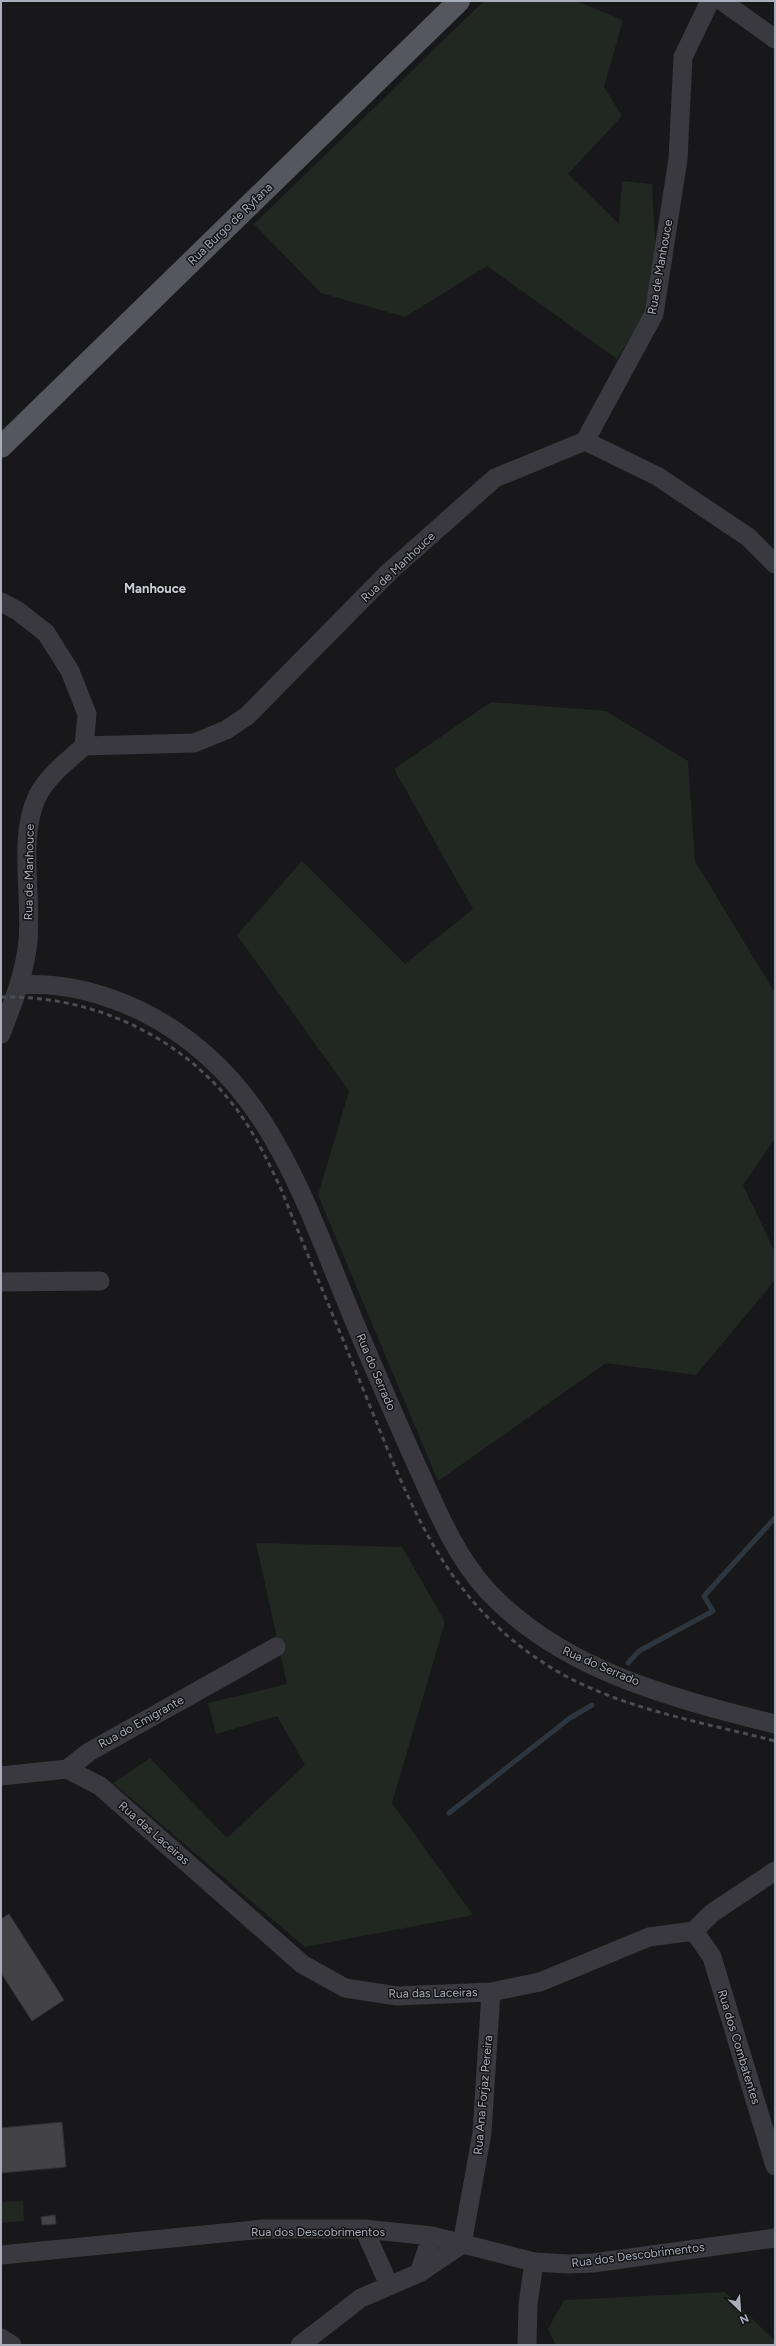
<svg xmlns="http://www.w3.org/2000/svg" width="776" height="2346" font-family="Figtree,sans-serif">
	<rect width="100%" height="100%" fill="#18181a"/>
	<path fill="#202821" d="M484 1H576L623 20 604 87 622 116 568 174 619 224 622 181 652 184 656 255 649 309 617 359 487 266 405 317 321 293 254 224Z
		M491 702 606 711 688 761 695 861 775 993V1138L743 1185 775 1252V1280L696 1375 606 1363 438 1481 318 1195 349 1091 237 935 302 861 405 964 473 909 394 769Z
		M256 1543 402 1547 445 1622 392 1803 473 1915 305 1947 113 1783 150 1758 227 1838 305 1765 277 1716 216 1734 208 1703 287 1684Z
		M23 2201 24 2221 1 2223V2202Z
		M725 2292 775 2341V2345H556L548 2329 564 2300Z"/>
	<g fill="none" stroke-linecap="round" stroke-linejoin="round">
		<path stroke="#2d353e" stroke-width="5" d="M628 1663 639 1651 713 1611 704 1596 775 1518
			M449 1813 570 1718 592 1705"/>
	</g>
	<path fill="#424247" stroke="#323236" d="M9 1914 64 2000 32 2021 1 1973V1919Z
		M62 2122 66 2167 1 2173V2128Z
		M55 2215 56 2224 42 2225 41 2217Z"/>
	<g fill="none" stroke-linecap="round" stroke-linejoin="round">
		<path stroke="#39393f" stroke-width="19" d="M722 1 775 39
			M585 441 657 476 748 537 775 564
			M1 602 18 611 46 633 70 671 87 714 84 746
			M20 985C62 982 103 993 141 1011 262 1071 298 1184 346 1301 368 1356 392 1410 416 1464 436 1507 453 1552 485 1588 559 1670 672 1698 775 1724
			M1 1034C13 1003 25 973 28 941 32 896 18 837 37 797 47 776 68 761 84 746L194 743 226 730 247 716 389 572 495 478 585 441 654 314 678 159 683 57 710 1
			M1 1282 100 1281
			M67 1769 100 1786 302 1964 345 1988 397 1996 491 1992 540 1982 649 1937 694 1931 712 1913 775 1871
			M1 1776 67 1769 89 1752 276 1647
			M694 1931 712 1957 775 2166
			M364 2229 389 2285
			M1 2255 263 2229H364L432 2236 534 2262 568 2264 593 2263 775 2238
			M419 2273 462 2244 482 2133 491 1992
			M1 2338 12 2345
			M300 2345 361 2298 419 2273 432 2236
			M527 2345 528 2304 534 2262"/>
		<path stroke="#55565e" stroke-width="22" d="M1 447 459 1"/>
		<path stroke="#4c4d54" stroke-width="3" stroke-dasharray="5 4" stroke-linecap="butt" d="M1 997C89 995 175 1033 231 1102 252 1128 267 1159 281 1189 308 1256 336 1322 363 1389 410 1503 442 1602 555 1670 621 1709 702 1722 775 1741"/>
	</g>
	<g text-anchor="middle" stroke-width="3" stroke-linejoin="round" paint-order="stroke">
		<g font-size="12" fill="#aaadba" stroke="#131315">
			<text transform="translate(230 224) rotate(-44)" y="4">Rua Burgo de Ryfana</text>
			<text transform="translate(660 267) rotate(-80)" y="4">Rua de Manhouce</text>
			<text transform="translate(398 567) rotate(-43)" y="4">Rua de Manhouce</text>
			<text transform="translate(29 872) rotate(-89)" y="4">Rua de Manhouce</text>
			<text transform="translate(376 1372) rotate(67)" y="4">Rua do Serrado</text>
			<text transform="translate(601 1666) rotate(23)" y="4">Rua do Serrado</text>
			<text transform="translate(141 1722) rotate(-29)" y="4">Rua do Emigrante</text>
			<text transform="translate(154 1833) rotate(41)" y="4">Rua das Laceiras</text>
			<text transform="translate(433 1993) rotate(-1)" y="4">Rua das Laceiras</text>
			<text transform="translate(739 2047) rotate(73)" y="4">Rua dos Combatentes</text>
			<text transform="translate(483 2095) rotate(-85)" y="4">Rua Ana Forjaz Pereira</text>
			<text x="318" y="2236">Rua dos Descobrimentos</text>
			<text transform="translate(638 2255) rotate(-7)" y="4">Rua dos Descobrimentos</text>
		</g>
		<g font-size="13" font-weight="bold" fill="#cbcdd6" stroke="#131315">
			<text x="155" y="593">Manhouce</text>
		</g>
	</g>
	<rect width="776" height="2346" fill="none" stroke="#aaadba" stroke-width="4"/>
	<g transform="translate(740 2310) rotate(155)" stroke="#131315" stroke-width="3" paint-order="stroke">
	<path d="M0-3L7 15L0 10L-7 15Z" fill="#aaadba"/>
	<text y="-6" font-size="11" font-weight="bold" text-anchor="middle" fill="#aaadba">N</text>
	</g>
</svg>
